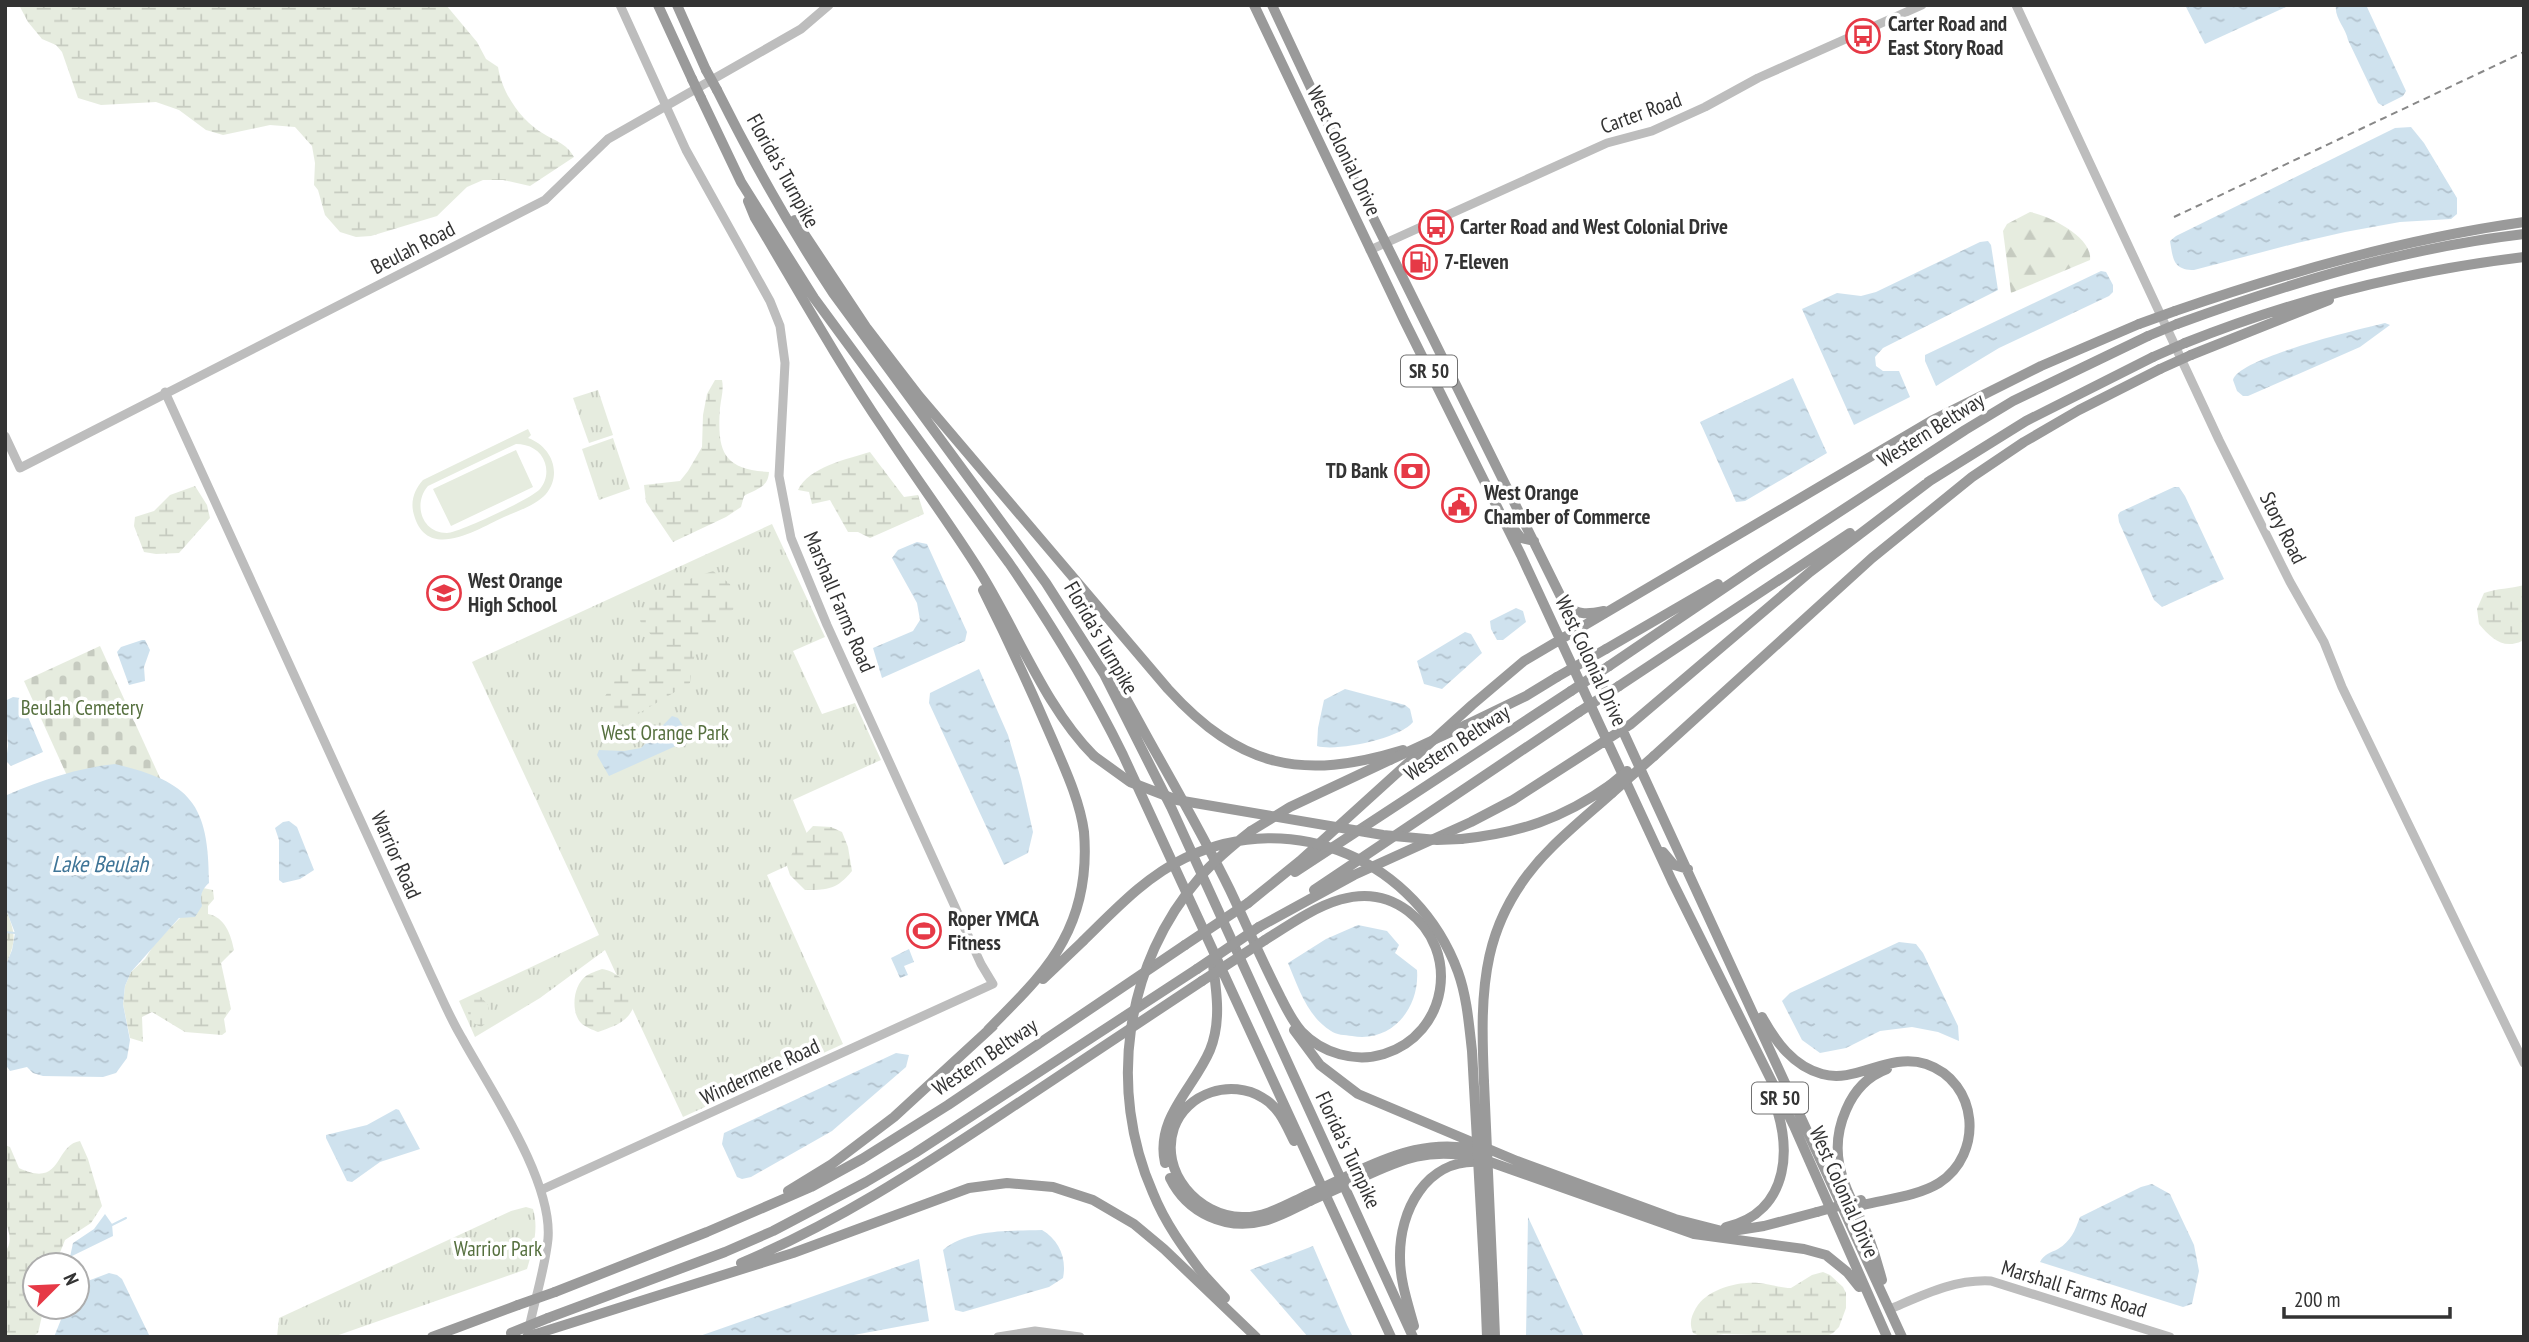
<svg xmlns="http://www.w3.org/2000/svg" width="2529" height="1342" font-family="'PT Sans Narrow',sans-serif">
	<defs>
		<pattern id="grass-tufts" width="24" height="20" patternUnits="userSpaceOnUse" patternTransform="scale(1.75)"><rect width="24" height="20" fill="#e6ecdf"/><path d="M3 7l-1-3M5 7V3M7 7l1-3M15 17l-1-3M17 17v-4M19 17l1-3" fill="none" stroke="#c6cbc0"/></pattern>
		<pattern id="forest-firs" width="22" height="20" patternUnits="userSpaceOnUse" patternTransform="scale(1.75)"><rect width="22" height="20" fill="#e6ecdf"/><path d="M5 1l3.5 6h-7zM16 11l3.5 6h-7z" fill="#c6cbc0"/></pattern>
		<pattern id="wetland-marsh" width="20" height="14" patternUnits="userSpaceOnUse" patternTransform="scale(1.75)"><rect width="20" height="14" fill="#e6ecdf"/><path d="M1 5h8M5 5V1M11 12h8M15 12V8" fill="none" stroke="#c6cbc0"/></pattern>
		<pattern id="cemetery-stones" width="16" height="16" patternUnits="userSpaceOnUse" patternTransform="scale(1.75)"><rect width="16" height="16" fill="#e6ecdf"/><path d="M2 7V4a2 2 0 0 1 4 0v3zM10 15v-3a2 2 0 0 1 4 0v3z" fill="#c6cbc0"/></pattern>
		<pattern id="water-ripples" width="26" height="14" patternUnits="userSpaceOnUse" patternTransform="scale(1.75)"><rect width="26" height="14" fill="#cfe2ee"/><path d="M2 4q2-2 4 0t4 0M15 11q2-2 4 0t4 0" fill="none" stroke="#b2c2cd"/></pattern>
	</defs>
	<rect width="100%" height="100%" fill="#fff"/>
	<path fill="url(#grass-tufts)" d="M598 390 613 435 589 443 573 398Z
		M613 438 630 489 599 500 582 449Z
		M772 524 825 637 793 651 822 714 855 703 881 760 793 800 815 853 767 875 843 1044 683 1117 605 950 540 998 475 1037 459 1001 599 935 472 662Z
		M526 1207 533 1209C539 1229 533 1249 527 1269L333 1337H277L279 1318 511 1211Z"/>
	<path fill="url(#forest-firs)" d="M2030 212C2048 215 2093 237 2090 260L2011 293 2003 231 2007 224Z"/>
	<path fill="url(#wetland-marsh)" d="M19 5H446L477 42 486 59 498 67C502 93 521 121 544 134 557 142 566 143 574 157L530 186 503 180H483L467 187 437 216 371 236 356 237 340 232 325 215 318 190 314 185 315 163 312 146 295 127 270 125 223 135 206 130 179 110 156 102 101 105 78 98 62 52 56 45 42 39 28 22Z
		M715 380H722C724 390 721 398 720 408 717 452 723 469 769 472 768 488 756 489 744 496L741 507 726 517 673 542 646 502 644 485 680 481 688 471 702 447 703 415 707 394Z
		M870 452 904 497 918 495 924 514 870 538 858 532H848L830 500 812 504 809 492 798 490C809 467 847 459 870 452Z
		M195 486 207 505 210 518 179 553 156 554 144 552 134 526 135 517 154 511 170 495Z
		M713 571 730 584 734 609C700 633 695 642 690 683L631 718 617 713 602 701 624 666 659 645 640 621C656 588 681 582 713 571Z
		M2524 585 2522 641C2503 650 2491 638 2479 624L2477 609 2484 593C2498 588 2510 589 2524 585Z
		M813 826 831 827 842 832 848 847 852 871C837 889 829 890 805 890L790 875 787 866 796 844Z
		M203 888 213 890 214 899 208 906V914C225 917 231 935 234 950L221 963 231 1009 224 1019 226 1032 222 1035 185 1032 152 1012 142 1017 143 1042 130 1038 123 1004 125 986 131 972 145 959 155 943 200 898Z
		M5 907C16 935 17 939 5 967Z
		M602 969C619 971 643 994 631 1012 624 1024 611 1027 598 1032 593 1030 586 1027 582 1024 570 1013 573 985 586 976 590 973 597 971 602 969Z
		M472 996 481 997 488 1005 490 1020 481 1027C470 1023 468 1015 466 1003Z
		M80 1141 88 1159 102 1206 91 1223 65 1240 55 1265H35V1307H44L38 1333 32 1337H5V1252C13 1242 9 1231 5 1220V1145L10 1147 19 1168C63 1189 54 1145 80 1141Z
		M1823 1272 1830 1275 1843 1287 1846 1293V1308L1839 1327 1833 1333 1825 1337 1724 1334 1702 1337 1693 1333C1689 1323 1691 1317 1696 1308 1707 1289 1738 1281 1759 1283 1770 1284 1780 1288 1791 1288L1812 1275Z"/>
	<path fill="url(#cemetery-stones)" d="M100 646 170 800 94 835 24 681Z"/>
	<path fill="#e6ecdf" fill-rule="evenodd" d="M528 429 531 435 528 438C551 446 563 473 546 494 536 505 518 511 504 517 478 529 427 562 414 515 410 502 414 490 423 480ZM516 444C529 444 541 450 545 463 548 472 546 482 540 489 533 498 458 533 447 533 421 533 413 503 428 486Z
		M516 450 533 487 451 526 433 489Z"/>
	<path fill="url(#water-ripples)" d="M2185 5H2290L2205 44Z
		M2336 5 2367 7 2406 91 2403 96 2383 106 2378 103 2348 40C2346 28 2334 18 2336 5Z
		M2411 127 2424 143 2457 198V214L2451 219 2400 222 2345 232 2297 243 2194 270C2173 270 2173 259 2170 241L2176 236 2395 128Z
		M1988 241 1991 245 1998 290 1883 348 1875 357 1876 366 1883 371H1899L1910 397 1854 425 1802 309 1837 293 1861 296 1876 292 1980 242Z
		M2101 271 2106 272 2113 285V292L2109 296 1999 348 1936 386 1925 361V355Z
		M2385 323 2390 325 2360 347 2248 396H2243L2237 391 2233 380C2238 358 2360 329 2385 323Z
		M1793 378 1827 453 1745 501 1736 502 1700 422Z
		M2174 487H2179L2185 496 2224 579 2162 607 2154 600 2119 522 2118 515 2120 512Z
		M917 542 927 544 967 632 965 641 882 678 873 648 913 631 920 620 917 603 892 558 898 550Z
		M1516 608 1523 611 1526 622 1503 640H1497L1491 629 1490 621Z
		M1465 632 1471 634 1482 653 1442 689 1424 684 1417 661Z
		M142 640H145L150 650 144 667 145 681 129 685 117 652 121 647Z
		M979 669 1008 735 1021 779 1033 832 1028 853 1004 865 929 703 930 693Z
		M1345 689 1405 705 1410 709 1413 722C1401 738 1337 752 1317 746L1318 728 1324 700Z
		M13 697 20 698 43 752 11 766 6 761 8 746 5 701Z
		M672 716 678 718 686 731 687 741 609 776 597 755 599 750 624 751 641 748Z
		M115 764C191 782 209 804 209 883 201 890 200 896 202 906L195 917 179 918 131 972 125 986 123 1004 130 1040 127 1058 116 1073 103 1077 43 1076 33 1073 27 1067 10 1071 5 1064V967L12 950 15 933 5 907V799L7 795C41 780 78 768 115 764Z
		M289 821 297 827 314 870 300 879 283 883 279 880V840L275 828 283 822Z
		M1358 925 1387 931 1399 945 1395 953 1417 970C1420 1008 1392 1043 1352 1036 1345 1035 1336 1035 1331 1031 1307 1016 1299 989 1288 963L1326 939Z
		M1899 942 1916 944 1923 953 1958 1026 1959 1041 1938 1032 1912 1027 1880 1031 1846 1048 1820 1053 1802 1040 1782 1001 1790 993Z
		M909 949 914 962 904 966 908 975 900 978 891 958Z
		M896 1053 909 1055 906 1067 832 1131 751 1177 742 1179 737 1177 722 1144 724 1133Z
		M396 1109 399 1110 420 1149 380 1162 352 1182 347 1181 326 1138V1135L367 1125Z
		M2152 1184 2170 1194 2194 1245 2199 1271 2192 1304 2183 1307 2040 1262C2044 1254 2050 1253 2058 1249 2071 1241 2075 1231 2080 1217L2141 1187Z
		M105 1214 112 1224 113 1236 70 1257 73 1243 94 1229Z
		M1528 1217 1584 1337H1526Z
		M1042 1230C1059 1240 1067 1258 1063 1278L1049 1287 963 1312 955 1310 943 1250C968 1229 1010 1231 1042 1230Z
		M1313 1246 1347 1325 1353 1337H1308L1250 1270Z
		M919 1259 929 1321 843 1337H697Z
		M109 1273 117 1275 122 1279 150 1337H54L66 1307H77V1285Z"/>
	<g fill="none" stroke-linecap="round" stroke-linejoin="round">
		<path stroke="#cfe2ee" stroke-width="2" d="M5 932 15 933
			M110 1226 126 1218"/>
		<path stroke="#bdbdbd" stroke-width="9" d="M2016 5 2219 440 2290 582 2324 642 2342 687 2524 1063
			M1370 250 1607 143 1652 131 1705 107 1758 78 1922 5
			M165 392 431 975C441 996 450 1018 462 1038 490 1089 553 1181 548 1239 545 1268 535 1299 529 1328
			M5 436 20 468 545 200 608 139 801 29 829 5
			M541 1190 993 984 981 964 827 625 791 538 779 476 785 363 780 326 770 301 686 150 620 5
			M1890 1309C1923 1295 1954 1279 1991 1281L2170 1337
			M998 1337 1035 1331 1080 1337"/>
		<path stroke="#9a9a9a" stroke-width="10" d="M658 5 692 79
			M677 5 706 70
			M1254 5 1404 320 1521 555 1672 881 1794 1126 1887 1337
			M1272 5 1347 165 1563 601 1902 1337
			M717 90C752 160 790 228 833 293L1046 583 1104 674 1171 807 1413 1337
			M701 98 741 182 814 298 1009 563C1051 624 1090 688 1123 755L1391 1337
			M748 201 755 218C798 290 838 362 885 431 915 477 948 521 977 567 1016 628 1044 706 1094 756
			M795 220 866 327 919 396 1168 689C1240 768 1302 781 1403 750
			M2175 311C2289 272 2404 239 2524 222
			M2177 324C2290 283 2404 248 2524 234
			M2185 343C2293 300 2407 271 2524 257
			M2191 355 2329 300
			M1928 482 2026 421 2153 357
			M1510 524 1521 538 1534 541
			M983 590C1008 640 1031 690 1053 741 1065 769 1080 801 1084 832 1087 869 1081 908 1063 941 1045 975 1014 1003 988 1030
			M1566 605C1577 616 1590 614 1604 611
			M1606 649 1718 584
			M1609 666 1755 567 1965 430 2013 401 2148 336
			M1108 668C1125 695 1139 723 1155 751 1181 797 1207 843 1230 890 1247 926 1262 961 1280 996 1286 1008 1292 1021 1302 1032 1322 1053 1355 1063 1384 1054 1448 1034 1461 951 1408 911 1359 874 1308 913 1265 940
			M1619 686 1850 533
			M1466 725 1526 696 1557 677
			M1654 756 1872 558 1972 477 2024 442 2079 410 2160 369
			M1251 831 1290 807 1390 760
			M1461 839C1519 833 1562 819 1610 785
			M1663 852 1674 865 1688 869
			M1295 872 1571 691
			M1314 890 1579 712
			M1248 903 1300 861 1472 705 1524 661 1931 421 2041 366 2139 324
			M1259 927 1354 875 1471 822 1513 800 1631 724 1810 572 1931 480
			M1043 979 1083 941
			M1762 1017C1776 1042 1793 1066 1822 1074 1856 1084 1888 1052 1926 1064 1979 1082 1984 1154 1939 1183 1918 1196 1887 1199 1863 1205
			M1294 1030 1320 1065 1358 1094 1517 1161 1675 1219 1722 1231H1732L1764 1226 1817 1212
			M1484 1082C1480 988 1480 918 1552 847 1571 828 1592 811 1612 793
			M1294 1141C1286 1125 1279 1107 1263 1098 1231 1078 1186 1093 1174 1128 1159 1172 1198 1216 1242 1217 1265 1218 1287 1204 1307 1195
			M1165 1163C1155 1118 1194 1088 1210 1050 1221 1023 1217 994 1213 965
			M1358 1171C1397 1153 1431 1141 1474 1149
			M1170 1178C1187 1213 1226 1231 1264 1221 1280 1217 1295 1208 1310 1201
			M1361 1178C1404 1158 1428 1148 1476 1157L1694 1234 1804 1249 1826 1255 1847 1272 1859 1287
			M788 1191 832 1164 894 1117 993 1026
			M1726 1227C1791 1212 1794 1143 1770 1092
			M741 1263C836 1223 917 1170 1003 1113 1069 1069 1136 1025 1202 981
			M1203 1274 1225 1298
			M1882 1280C1878 1265 1874 1252 1869 1238 1850 1193 1824 1160 1846 1110 1854 1091 1868 1076 1887 1069
			M1485 1285 1487 1337
			M1493 1285 1495 1337
			M555 1292 707 1232 811 1187 862 1159 948 1105 1185 945
			M548 1318 725 1252 773 1231 866 1182 915 1153 1197 969
			M1414 1326C1408 1304 1400 1281 1400 1258 1399 1211 1426 1159 1479 1162
			M536 1334 793 1253 969 1188 1007 1183 1053 1187 1093 1200 1134 1224 1164 1249 1256 1337
			M432 1337 518 1305"/>
		<path stroke="#888" stroke-width="2" stroke-dasharray="7 5" stroke-linecap="butt" d="M2174 217 2524 52"/>
		<path stroke="#9a9a9a" stroke-width="10" d="M706 70 717 90
			M692 79 701 98
			M2139 324 2175 311
			M2148 336 2177 324
			M2153 357 2185 343
			M2160 369 2191 355
			M1557 677 1606 649
			M1571 691 1609 666
			M1579 712 1619 686
			M1094 756 1130 782 1177 800 1383 835 1437 840 1461 839
			M1390 760 1466 725
			M1610 785 1627 771
			M1612 793 1654 756
			M1083 941C1114 911 1145 877 1185 858 1294 806 1417 861 1458 972 1467 997 1469 1025 1472 1051L1485 1285
			M1185 945 1248 903
			M1197 969 1259 927
			M1202 981 1265 940
			M1484 1082 1493 1285
			M1307 1195 1358 1171
			M1310 1201 1361 1178
			M1817 1212 1861 1200
			M1203 1274C1184 1249 1165 1223 1153 1193 1107 1089 1125 963 1200 877 1215 860 1233 845 1251 831
			M518 1305 555 1292
			M511 1333 548 1318
			M527 1337 536 1334"/>
	</g>
	<defs>
		<g id="bus-ring" transform="scale(1.75)"><circle r="9.5" fill="#fff" stroke="#e63946" stroke-width="1.5"/><path d="M-5-6H5V4H4V6H2V4H-2V6H-4V4H-5ZM-3.5-4V0h7V-4ZM-3.5 1.2v1.5H-2V1.2ZM2 1.2v1.5H3.5V1.2Z" fill="#e63946"/></g>
		<g id="fuel-ring" transform="scale(1.75)"><circle r="9.5" fill="#fff" stroke="#e63946" stroke-width="1.5"/><path d="M-5.5-6h7V0h2V4h1.3V-2.5L3-4.5l.8-.8L6-3V5H2.5V1h-1V6h-7ZM-4.2-4.7v3.2H.2V-4.7Z" fill="#e63946"/></g>
		<g id="bank-ring" transform="scale(1.75)"><circle r="9.5" fill="#fff" stroke="#e63946" stroke-width="1.5"/><path d="M-6-4H6V4H-6ZM0-2.3a2.3 2.3 0 1 0 0 4.6a2.3 2.3 0 1 0 0-4.6Z" fill="#e63946"/></g>
		<g id="civic-ring" transform="scale(1.75)"><circle r="9.5" fill="#fff" stroke="#e63946" stroke-width="1.5"/><path d="M-.6-6.5H3V-4.5H.6V-3L4-1V1h2V6H-6V1h2V-1L-.6-3ZM-1.2 2.5V6h2.4V2.5Z" fill="#e63946"/></g>
		<g id="school-ring" transform="scale(1.75)"><circle r="9.5" fill="#fff" stroke="#e63946" stroke-width="1.5"/><path d="M0-5L7-2L0 1L-7-2ZM-4 1L0 2.5L4 1V4Q0 6-4 4Z" fill="#e63946"/></g>
		<g id="stadium-ring" transform="scale(1.75)"><circle r="9.5" fill="#fff" stroke="#e63946" stroke-width="1.5"/><path d="M0-5a6.5 5 0 1 0 0 10a6.5 5 0 1 0 0-10ZM-3.5-1.8h7v3.6h-7Z" fill="#e63946"/></g>
	</defs>
	<g fill-rule="evenodd">
		<use href="#bus-ring" x="1863" y="36"/>
		<use href="#bus-ring" x="1436" y="227"/>
		<use href="#fuel-ring" x="1420" y="262"/>
		<use href="#bank-ring" x="1412" y="471"/>
		<use href="#civic-ring" x="1459" y="505"/>
		<use href="#school-ring" x="444" y="593"/>
		<use href="#stadium-ring" x="924" y="931"/>
	</g>
	<g text-anchor="middle" stroke-width="7" stroke-linejoin="round" paint-order="stroke">
		<g fill="#fff" stroke="#707070" stroke-width="2">
			<rect x="1401" y="355.5" width="56" height="31" rx="5"/>
			<rect x="1752" y="1082.5" width="56" height="31" rx="5"/>
		</g>
		<g font-size="19" font-weight="bold" fill="#333">
			<text x="1429" y="378">SR 50</text>
			<text x="1780" y="1105">SR 50</text>
		</g>
		<g font-size="21" font-weight="bold" fill="#333" stroke="#fff" text-anchor="start">
			<text x="1888" y="31">Carter Road and<tspan x="1888" dy="24">East Story Road</tspan></text>
			<text x="1460" y="234">Carter Road and West Colonial Drive</text>
			<text x="1444" y="269">7-Eleven</text>
			<text x="1388" y="478" text-anchor="end">TD Bank</text>
			<text x="1484" y="500">West Orange<tspan x="1484" dy="24">Chamber of Commerce</tspan></text>
			<text x="468" y="588">West Orange<tspan x="468" dy="24">High School</tspan></text>
			<text x="948" y="926">Roper YMCA<tspan x="948" dy="24">Fitness</tspan></text>
		</g>
		<g font-size="21" fill="#333" stroke="#fff">
			<text transform="translate(1641 113) rotate(-20)" y="7">Carter Road</text>
			<text transform="translate(1344 151) rotate(64)" y="7">West Colonial Drive</text>
			<text transform="translate(783 171) rotate(61)" y="7">Florida's Turnpike</text>
			<text transform="translate(413 248) rotate(-27)" y="7">Beulah Road</text>
			<text transform="translate(1931 430) rotate(-32)" y="7">Western Beltway</text>
			<text transform="translate(2283 528) rotate(63)" y="7">Story Road</text>
			<text transform="translate(839 602) rotate(67)" y="7">Marshall Farms Road</text>
			<text transform="translate(1101 638) rotate(60)" y="7">Florida's Turnpike</text>
			<text transform="translate(1591 661) rotate(65)" y="7">West Colonial Drive</text>
			<text transform="translate(1457 743) rotate(-33)" y="7">Western Beltway</text>
			<text transform="translate(396 855) rotate(66)" y="7">Warrior Road</text>
			<text transform="translate(985 1057) rotate(-34)" y="7">Western Beltway</text>
			<text transform="translate(760 1072) rotate(-25)" y="7">Windermere Road</text>
			<text transform="translate(1348 1150) rotate(65)" y="7">Florida's Turnpike</text>
			<text transform="translate(1844 1192) rotate(66)" y="7">West Colonial Drive</text>
			<text transform="translate(2074 1289) rotate(17)" y="7">Marshall Farms Road</text>
		</g>
		<g font-size="21" fill="#56703f" stroke="#fff">
			<text x="82" y="715">Beulah Cemetery</text>
			<text x="665" y="740">West Orange Park</text>
			<text x="498" y="1256">Warrior Park</text>
		</g>
		<g font-size="23" font-style="italic" fill="#3f7597" stroke="#fff">
			<text x="100" y="872">Lake Beulah</text>
		</g>
	</g>
	<rect width="2529" height="1342" fill="none" stroke="#333333" stroke-width="14"/>
	<g transform="translate(56 1286) rotate(66)"><circle r="33" fill="#ffffff" stroke="#adadad" stroke-width="2"/>
	<path d="M0-5L12 26L0 18L-12 26Z" fill="#e63946"/>
	<text y="-10" font-size="19" font-weight="bold" text-anchor="middle" fill="#333333">N</text>
	</g>
	<path d="M2284 1307v10h166v-10" fill="none" stroke="#333333" stroke-width="3.5"/>
	<text x="2294" y="1307" font-size="21" fill="#333333" stroke="#ffffff" stroke-width="5" paint-order="stroke">200 m</text>
</svg>
